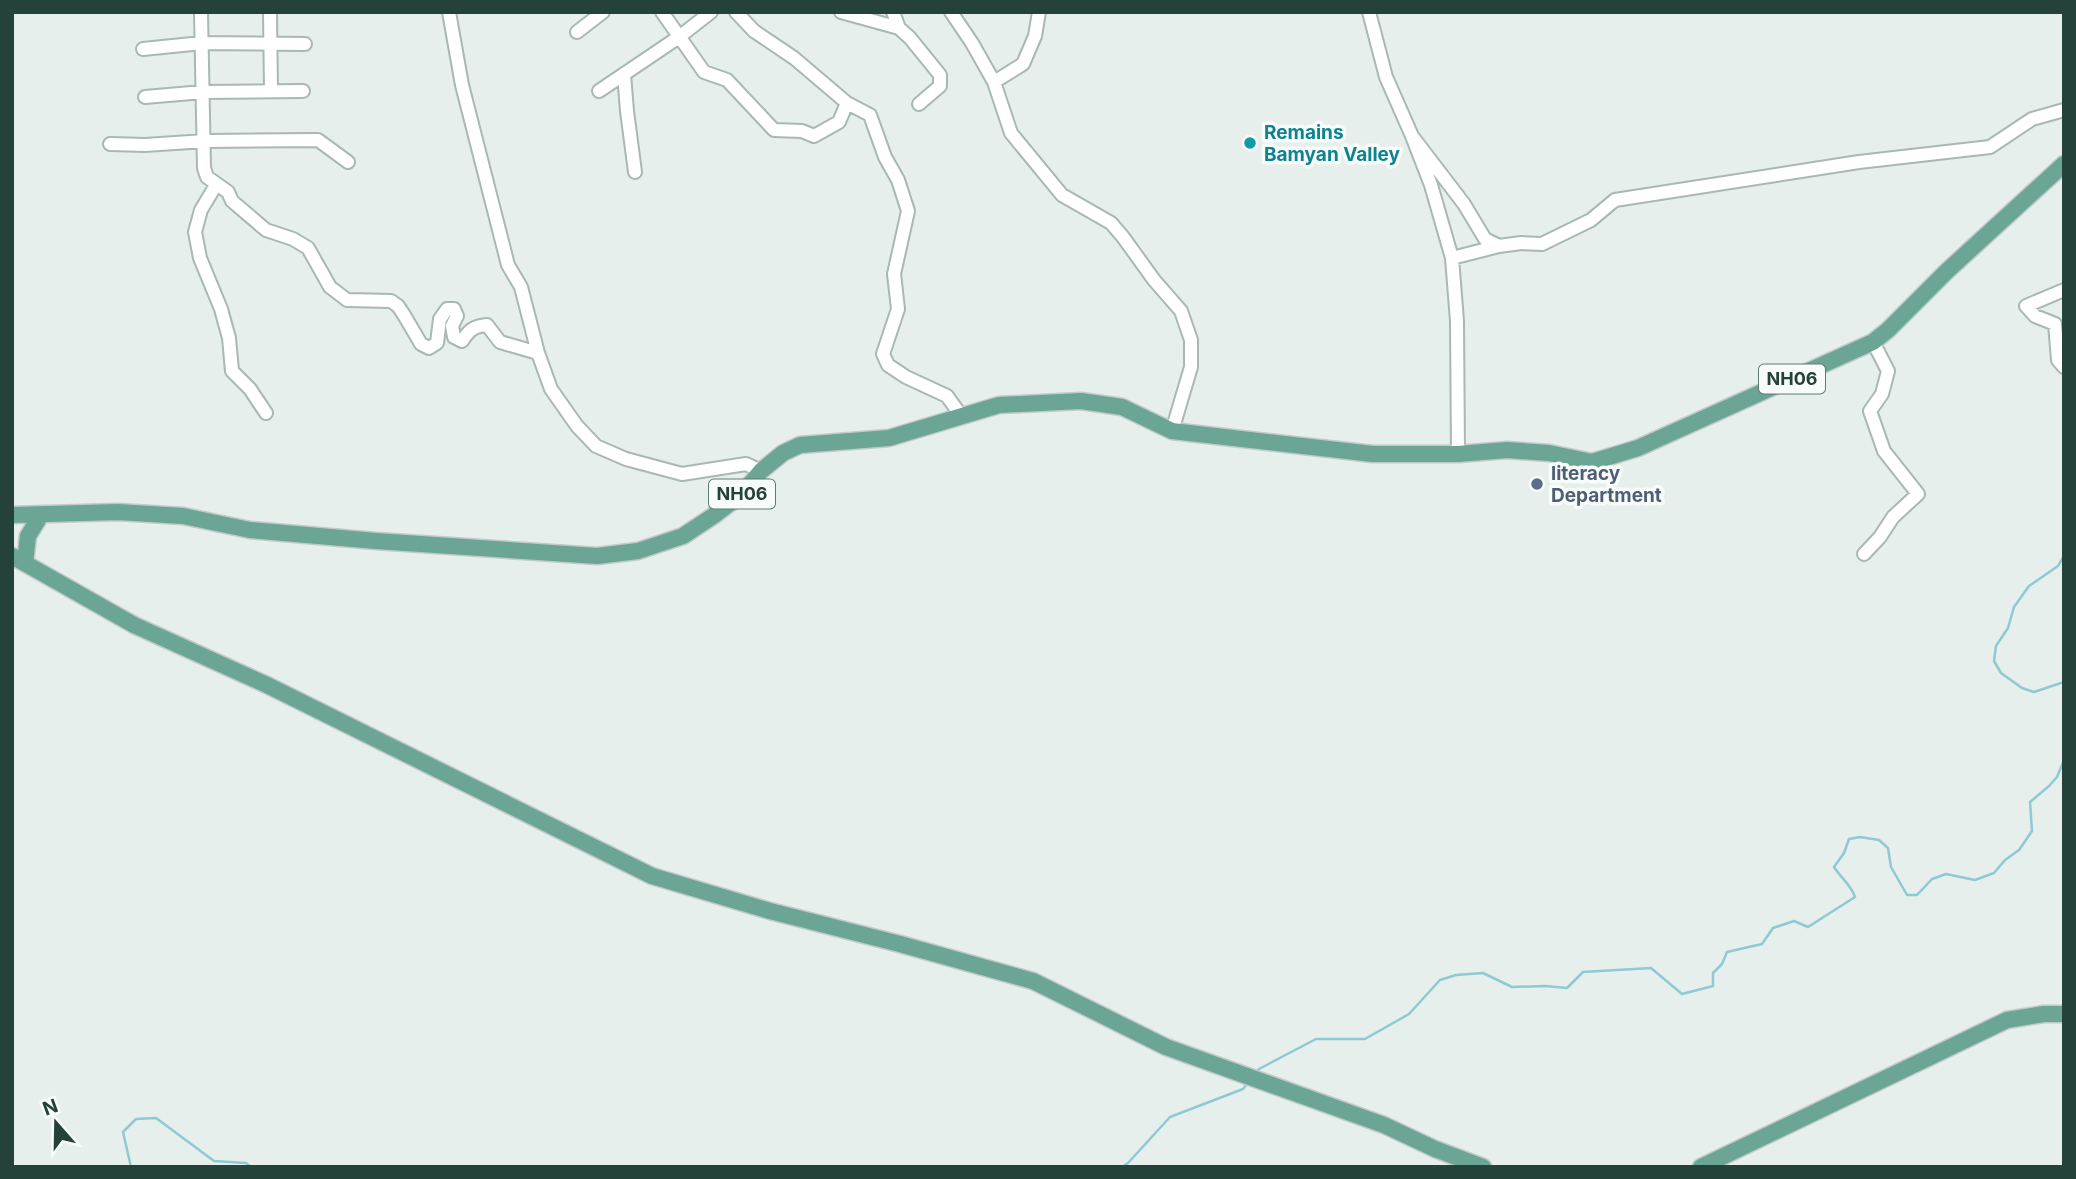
<svg xmlns="http://www.w3.org/2000/svg" width="2076" height="1179" font-family="Inter,sans-serif">
	<rect width="100%" height="100%" fill="#e6efeb"/>
	<g fill="none" stroke-linecap="round" stroke-linejoin="round">
		<path stroke="#8ec9d4" stroke-width="2.5" d="M2064 556 2058 566 2029 586 2014 607 2008 628 1996 646 1994 661 2001 673 2022 688 2034 692 2064 682
			M1256 1073 1259 1069 1316 1039H1365L1409 1014 1440 980 1456 975 1483 973 1512 987 1545 986 1567 988 1583 972 1651 968 1682 994 1713 986V973L1722 964 1727 952 1762 944 1773 928 1794 921 1808 927 1855 897C1851 885 1841 878 1834 867L1844 853 1849 839 1860 837 1879 840 1888 848 1891 867 1907 895H1917L1932 879 1946 874 1975 880 1994 873 2005 860 2019 850 2032 831 2030 802 2049 786 2057 777 2064 760
			M131 1167 123 1132 136 1119 156 1118 214 1161 246 1163 251 1167
			M1122 1167 1128 1163 1170 1117 1243 1089 1247 1084"/>
		<g stroke="#a8b8b2" stroke-width="16">
			<path id="minor" d="M201 12 204 168 207 177 228 192 232 201 266 230 293 239 308 248 330 287 347 300 391 301 398 306 404 315 421 344 429 348 437 343 440 319 447 309H454L457 316 452 326 454 337 462 341C469 330 474 326 487 325L500 342 538 353
				M270 12 271 90
				M449 12 462 85 508 265 521 287 538 353 551 389 577 426 596 446 626 459 682 474 746 464 761 471
				M662 12 704 72 727 80 774 130 802 131 814 136 839 122 847 103
				M736 12 754 31 794 58 847 103 870 115 885 157 898 180 908 211 894 274 898 309 883 354 888 365 906 377 947 396 962 417
				M841 12 899 28 910 38 940 75V86L919 104
				M893 12 899 28
				M951 12 972 43 994 82 1011 133 1062 195 1111 223 1123 237 1154 280 1181 311 1191 340V367L1172 431
				M1369 12 1386 77 1412 136 1431 185 1452 258 1457 321 1458 454
				M577 32 603 12
				M143 49 202 43 305 44
				M624 74 627 111 635 172
				M994 82 1023 64 1035 36 1039 12
				M599 91 679 37 711 12
				M145 97 203 92 303 91
				M1412 136 1464 204 1485 239 1499 246 1521 243 1542 244 1591 220 1615 200 1859 162 1990 147 2032 119 2064 110
				M110 144 145 145 205 141 318 140 348 162
				M216 185 201 210 195 232 200 258 221 309 229 338 232 371 250 389 266 413
				M1452 258 1499 246
				M2064 290 2026 306 2035 316 2055 324 2058 360 2064 367
				M1864 554 1880 537 1893 517 1918 494 1884 451 1870 411 1882 394 1888 371 1873 342"/>
		</g>
		<g stroke="#c2cac8" stroke-width="19">
			<path id="major" d="M12 515 118 512 183 516 250 530 376 541 597 556 638 551 683 536 716 514 742 494 761 471 783 453 800 445 889 438 999 405 1081 401 1122 407 1172 431 1373 454H1458L1507 450 1549 453 1592 462 1638 448 1873 342 1888 330 1947 271 2064 164
				M12 556 134 625 267 685 652 876 770 911 900 944 1033 981 1166 1047 1384 1125 1435 1149 1483 1167
				M25 563 28 536 41 515
				M1701 1167 2007 1020 2044 1014H2064"/>
		</g>
		<use href="#minor" stroke="#fff" stroke-width="12"/>
		<use href="#major" stroke="#6aa596" stroke-width="16"/>
	</g>
	<circle fill="#0f9aa8" stroke="#f7fbf9" stroke-width="2.5" cx="1250" cy="143" r="7"/>
	<circle fill="#5c6f8a" stroke="#f7fbf9" stroke-width="2.5" cx="1537" cy="484" r="7"/>
	<g text-anchor="middle" stroke-width="7" stroke-linejoin="round" paint-order="stroke">
		<g fill="#f7fbf9" stroke="#637a73" stroke-width="2">
			<rect x="1759" y="364.5" width="66" height="29" rx="5"/>
			<rect x="709" y="479.5" width="66" height="29" rx="5"/>
		</g>
		<g font-size="18" font-weight="bold" fill="#24423a">
			<text x="1792" y="385">NH06</text>
			<text x="742" y="500">NH06</text>
		</g>
		<g font-size="19" font-weight="bold" fill="#0d838f" stroke="#f7fbf9" text-anchor="start">
			<text x="1264" y="139">Remains<tspan x="1264" dy="22">Bamyan Valley</tspan></text>
		</g>
		<g font-size="19" font-weight="bold" fill="#4e5e75" stroke="#f7fbf9" text-anchor="start">
			<text x="1551" y="480">literacy<tspan x="1551" dy="22">Department</tspan></text>
		</g>
	</g>
	<rect width="2076" height="1179" fill="none" stroke="#24423a" stroke-width="28"/>
	<g transform="translate(56 1123) rotate(340)" stroke="#f7fbf9" stroke-width="5" paint-order="stroke">
	<path d="M0-5L12 26L0 18L-12 26Z" fill="#24423a"/>
	<text y="-10" font-size="19" font-weight="bold" text-anchor="middle" fill="#24423a">N</text>
	</g>
</svg>
